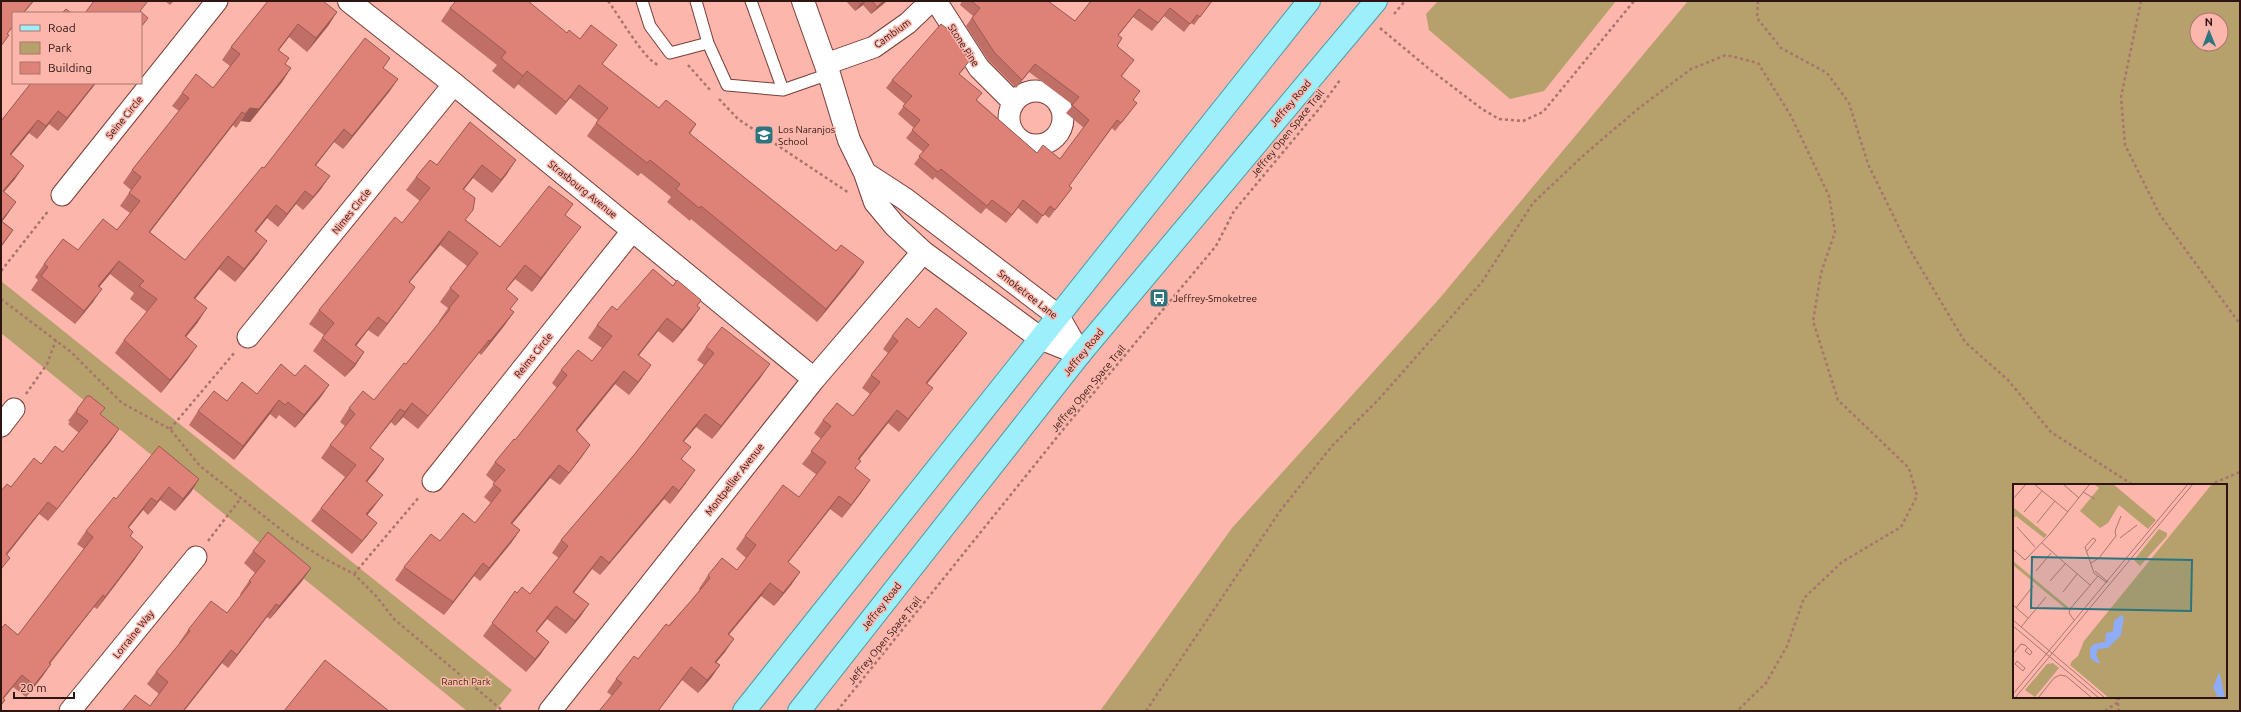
<svg xmlns="http://www.w3.org/2000/svg" width="2241" height="712" font-family="Ubuntu,sans-serif">
	<rect width="100%" height="100%" fill="#fcb6ac"/>
	<path fill="#b6a16d" fill-rule="evenodd" d="M1438 1H1616L1544 91 1510 99 1429 30 1426 14Z
		M1688 1H2240V711H1100L1232 528 1439 299ZM2197 20H2221V44H2197ZM2014 485H2226V697H2014Z
		M1 281 512 690 495 711H467L1 333Z"/>
	<g fill="none" stroke-linecap="round" stroke-linejoin="round">
		<g stroke="#793e38" stroke-width="13">
			<path id="service" d="M642 1 650 26 670 53 708 43
				M696 1 708 43 727 85 783 90 829 74
				M751 1 783 90"/>
		</g>
		<g stroke="#793e38" stroke-width="23">
			<path id="minor" d="M936 1 979 68 1013 102
				M826 64 874 47 908 23 931 1
				M1009 118a27 27 0 1 1 54 0a27 27 0 1 1-54 0Z
				M62 195 217 1
				M248 337 454 84
				M1 426 14 409
				M433 481 633 230
				M70 711 196 557"/>
		</g>
		<g stroke="#793e38" stroke-width="24">
			<path id="tertiary" d="M349 1 454 84 814 379
				M803 1 829 74 849 140 865 173 875 202 895 226 923 252 1040 338 1080 354
				M865 173 905 199 1058 316 1080 354
				M550 711 814 379 923 252"/>
		</g>
		<g stroke="#4b9ca8" stroke-width="24">
			<path id="primary" d="M744 711 1309 1
				M799 711 1080 354 1376 1"/>
		</g>
		<path stroke="#a8746d" stroke-width="2.5" stroke-dasharray="3 3" stroke-linecap="butt" d="M608 1C618 14 646 63 659 65
			M1758 1 1757 18 1781 48 1827 73 1849 103 1868 164 1910 250 1965 342 2008 380 2051 432 2133 485
			M2141 1 2121 97 2125 145 2160 215 2240 324
			M1394 14 1405 1
			M1380 28 1428 68 1482 109 1499 119 1523 121 1543 112 1634 1
			M688 65 711 91
			M719 99 738 119 849 193
			M1 271 49 210
			M1 299 71 352 122 403 170 429 200 466 293 539 323 558 354 574 376 596 394 619 503 711
			M26 394 47 364 56 340
			M170 429 235 352
			M2209 485 2240 472
			M208 541 241 498
			M354 574 420 496
			M2117 697 2119 711
			M837 711 1066 426 1216 246 1234 211 1319 109 1340 80
			M1146 711 1280 511 1332 446 1379 399 1482 282 1533 203 1585 154 1639 108 1691 69 1726 55 1758 63 1791 116 1829 196 1835 232 1821 273 1813 321 1838 400 1909 468 1917 496 1901 527 1842 562 1804 598 1787 646 1766 683 1737 711
			M2105 711 2118 702 2120 697"/>
		<use href="#service" stroke="#fff" stroke-width="11"/>
		<use href="#minor" stroke="#fff" stroke-width="21"/>
		<use href="#tertiary" stroke="#fff" stroke-width="22"/>
		<use href="#primary" stroke="#9deffb" stroke-width="22"/>
	</g>
	<path fill="#bf6f65" d="M165 1H174L170 5Z
		M268 1 337 12 328 26 307 52 289 37 279 50 285 64 291 68 282 82 250 122 241 121 236 128 233 125 150 232 185 260 264 168 390 58 383 68 398 79 389 92 343 149 334 142 316 165 321 189 303 210 296 204 278 227 267 218 256 232 258 254 235 282 219 269 195 299 198 322 186 337 188 359 161 393 115 353 124 340 147 312 130 299 134 293 110 274 99 287 93 302 75 324 31 290 38 280 35 277 44 264 78 250 117 230 130 213 120 206 131 190 123 183 132 170 179 111 172 106 182 93 213 88 230 66 222 60 231 47Z
		M846 1H887L871 14 863 5 855 11Z
		M962 1H1048L1075 21 1091 1H1212L1194 25 1191 23 1184 32 1164 16 1152 31 1133 17 1118 36 1117 46 1128 68 1122 76 1134 101 1131 111 1115 131 1112 128 1069 186 1066 196 1049 218 1044 214 1037 224 1018 208 1006 223 986 208 981 214 935 177 933 180 914 164 923 152 906 138 914 128 898 114 905 104 886 88 892 80 965 68 959 74 977 100 1037 153 1060 159 1084 128 1066 113 1073 105 1029 72 1016 88 988 60 966 26 973 16 960 5Z
		M450 8 567 33 580 39 607 58 602 64 659 108 696 124 690 134 836 251 864 262 855 275 817 322 691 219 690 221 667 202 671 197 641 173 638 176 587 136 598 120 570 98 556 115 518 84 514 89 492 71 497 65 441 21Z
		M31 83H96L58 131 49 124 37 139 29 133 11 155 15 179 4 192 7 215 2 221 13 230 1 247V121Z
		M470 122 507 174 492 193 473 178 464 189 466 220 500 247 573 204 565 215 571 240 532 292 515 279 506 289 510 310 514 312 504 326 481 355 479 353 418 429 403 417 395 426 391 422 370 448 384 459 367 482 373 508 367 515 377 523 367 536 352 554 311 521 321 508 345 477 321 458 330 445 345 426 340 422 349 408 374 400 406 364 440 322 439 321 448 308 440 302 450 288 467 266 440 245 410 282 406 300 378 337 368 330 356 346 364 352 355 366 345 377 313 351 324 335 309 324 319 310 402 223 420 201 406 190 416 177 437 165Z
		M697 306 691 321 673 343 658 331 639 355 642 378 629 395 615 384 577 431 590 445 581 458 560 485 550 478 512 524 520 530 511 543 480 581 474 576 444 615 395 580 404 567 440 541 475 523 491 503 484 497 495 483 486 475 495 462 515 440 557 388 552 383 561 370 592 361 602 348 588 338 597 325 617 310Z
		M919 328 967 333 957 346 927 384 923 401 899 432 888 423 859 460 855 469 870 480 861 493 842 518 830 509 788 563 800 572 791 585 774 606 761 596 729 635 725 652 716 662 720 665 711 678 698 693 682 680 658 711H599L612 696 607 692 616 679 638 659 690 602 700 590 699 589 708 575 737 570 746 558 736 549 745 536 799 497 817 475 802 464 821 439 814 433 823 420 853 416 870 394 862 388 871 375 888 353 883 349 892 336Z
		M706 347 761 377 712 439 696 427 684 441 682 460 686 483 670 504 664 499 600 575 592 569 574 593 589 604 580 617 566 634 547 619 536 632 549 642 540 655 526 672 483 636 515 591 517 593 530 594 559 558 552 553 561 540 634 455 704 365 697 360Z
		M295 376 329 385 320 398 295 428 279 415 276 419 270 414 234 460 189 425 198 411 227 401 257 394Z
		M77 409 100 414 119 429 111 441 48 521 39 514 7 555 1 571 11 487 41 464 63 452 79 433 68 424 70 422 68 421Z
		M199 479 191 492 175 511 160 500 148 515 143 510 128 528 133 532 130 536 135 559 97 609 94 607 50 664H51L42 677 26 697 13 687 3 699 5 700 1 706V629L18 635 84 549 77 544 86 531 116 499Z
		M253 551 311 568 302 581 270 619 267 617 228 668 222 663 184 711H122L150 706 159 694 147 684 156 672 180 643H179L188 630 227 613 241 595 240 594 249 581 255 573 244 563Z"/>
	<path fill="#9b5a53" d="M33 1H34L24 13H23Z
		M864 1H866L863 5 855 11 860 4Z
		M883 1H887L871 14 877 7Z
		M1139 9 1133 17 1112 43 1118 35Z
		M337 12 328 26 307 52 316 38Z
		M298 24 289 37 269 63 278 50Z
		M1035 64 1029 72 1016 88 1022 80Z
		M291 68 282 82 250 122 241 121 236 128 250 108Z
		M527 71 518 84 514 89 523 76Z
		M398 79 389 92 343 149 352 136Z
		M95 83H96L58 131 67 118Z
		M579 85 570 98 556 115 566 102Z
		M58 111 49 124 37 139 46 126Z
		M242 112 233 125 140 245 149 232Z
		M38 120 29 133 1 167 10 154Z
		M344 129 334 142 306 178 315 165Z
		M516 160 507 174 492 193 501 180Z
		M482 165 473 178 454 202 463 189Z
		M24 166 15 179 1 195V193Z
		M330 176 321 189 303 210 313 197Z
		M305 191 296 204 278 227 287 214Z
		M16 202 7 215 1 223V221Z
		M276 205 267 218 246 244 255 231Z
		M581 227 571 240 532 292 541 278Z
		M13 230 4 243 1 247V246Z
		M449 231 440 245 399 295 409 282Z
		M267 241 258 254 235 282 244 269Z
		M228 256 219 269 185 311 194 298Z
		M119 261 110 274 89 299 98 286Z
		M864 262 855 275 817 322 826 309Z
		M525 265 515 279 496 302 506 289Z
		M415 287 406 300 378 337 387 324Z
		M102 289 93 302 75 324 84 311Z
		M207 308 198 322 176 349 185 336Z
		M700 308 691 321 673 343 682 330Z
		M514 312 504 326 481 355 490 341Z
		M378 317 368 330 346 359 355 345Z
		M667 318 658 331 629 368 638 355Z
		M967 333 957 346 917 396 926 383Z
		M489 340 479 353 418 429 428 416Z
		M197 346 188 359 161 393 170 380Z
		M364 352 355 366 345 377 355 364Z
		M770 364 761 377 712 439 721 426Z
		M651 365 642 378 629 395 638 382Z
		M624 371 615 384 567 443 576 430Z
		M329 385 320 398 295 428 304 415Z
		M933 388 923 401 899 432 908 419Z
		M279 400 270 414 234 460 243 446Z
		M412 403 403 417 395 426 405 412Z
		M400 409 391 422 360 461Z
		M897 410 888 423 849 472 858 459Z
		M705 414 696 427 674 453 683 441Z
		M119 429 111 441 48 521 57 509Z
		M590 445 581 458 560 485Z
		M384 459 375 472 357 494 366 481Z
		M559 465 550 478 502 536 511 523Z
		M695 470 686 483 670 504 679 491Z
		M199 479 191 492 175 511 183 499Z
		M870 480 861 493 842 518 851 505Z
		M673 486 664 499 600 575 609 563Z
		M169 487 160 500 148 515 157 502Z
		M383 495 373 508 357 528 366 514Z
		M839 496 830 509 778 575 788 562Z
		M151 498 143 510 119 540 128 527Z
		M48 502 39 514 1 562 6 554Z
		M377 523 367 536 352 554 362 541Z
		M520 530 511 543 480 581 489 568Z
		M143 547 135 559 97 609 105 597Z
		M601 556 592 569 564 605 573 592Z
		M483 563 474 576 444 615 453 602Z
		M311 568 302 581 270 619 279 606Z
		M800 572 791 585 774 606 783 593Z
		M770 583 761 596 718 647 728 634Z
		M103 595 94 607 40 675 49 663Z
		M276 604 267 617 228 668 237 655Z
		M589 604 580 617 566 634 575 621Z
		M556 606 547 619 527 644 536 631Z
		M734 639 725 652 706 675 715 662Z
		M549 642 540 655 526 672 535 659Z
		M231 650 222 663 184 711H183Z
		M51 664 42 677 26 697 34 685Z
		M720 665 711 678 698 693 707 680Z
		M691 667 682 680 658 711Z
		M22 675 13 687 1 702V700Z"/>
	<path fill="#de8176" stroke="#9b5a53" d="M1 1H33L23 13H13V26L7 34 9 35 1 46Z
		M94 1H148L140 11 148 18 141 27V13H85Z
		M268 1H323L337 12 316 38 298 24 278 50 289 58 285 64 291 68 259 109 250 108 245 114 242 112 149 232 185 260 262 167 264 168 365 38 390 58 383 68 398 79 352 136 344 129 315 165 330 176 313 197 305 191 287 214 276 205 255 231 267 241 244 269 228 256 194 298 207 308 185 336 197 346 170 380 124 340 157 299 139 286 144 281 119 261 98 286 102 289 84 311 41 276 48 267 44 264 63 239 78 250 103 219 117 230 140 201 129 193 141 177 132 170 189 98 182 93 196 74 213 88 240 54 231 47Z
		M456 1H528L567 33 569 30 580 39 591 25 617 45 602 64 659 108 666 100 696 124 689 133 836 251 841 245 864 262 826 309 701 206 699 208 676 189 680 184 650 160 647 163 596 123 608 108 579 85 566 102 527 71 523 76 501 58 506 52 450 8Z
		M858 1H864L860 4Z
		M872 1H883L877 7Z
		M971 1H1048L1075 21 1091 1H1212L1200 17 1197 15 1190 24 1170 8 1158 23 1139 9 1118 35 1122 38 1117 46 1134 60 1121 76 1140 91 1133 100 1137 103 1121 123 1117 120 1069 186 1072 188 1055 210 1050 206 1043 216 1023 200 1012 215 992 200 987 206 941 169 938 172 919 156 929 145 912 130 920 120 903 106 912 96 892 80 941 24 954 34 970 60 959 74 982 93 976 100 1037 153 1043 145 1060 159 1089 120 1072 105 1079 97 1035 64 1022 80 994 52 972 18 980 8Z
		M66 9 71 13H62Z
		M31 83H95L67 118 58 111 46 126 38 120 10 154 24 166 3 191 16 202 1 221 13 230 1 246V121Z
		M470 122 516 160 501 180 482 165 463 189 475 198 473 210 465 220 500 247 549 186 573 204 565 215 581 227 541 278 525 265 506 289 518 299 510 309 514 312 490 341 489 340 428 416 412 403 405 412 400 409 370 448 384 459 366 481 383 495 366 514 377 523 362 541 321 508 356 465 330 445 355 414 349 408 363 391 374 400 404 363 406 364 450 309 449 308 459 296 450 288 478 253 449 231 409 282 415 287 387 324 378 317 355 345 364 352 355 364 322 338 334 323 319 310 395 217 402 223 430 188 416 177 430 160 437 165Z
		M653 269 673 286 677 280 701 300 697 306 700 308 682 330 667 318 638 355 651 365 638 382 624 371 576 430 590 445 569 473 559 465 511 523 520 530 489 568 483 563 453 602 404 567 431 534 440 541 463 513 475 523 501 490 493 484 505 470 495 462 514 439 515 440 567 375 561 370 578 350 592 361 612 336 597 325 612 306 617 310Z
		M936 308 967 333 926 383 933 388 908 419 897 410 858 459 861 461 855 468 870 480 851 505 839 496 788 562 800 572 783 593 770 583 728 634 734 639 715 662 720 665 707 680 691 667 658 711H599L622 683 616 679 634 656 638 659 666 624 669 626 690 602 710 578 708 575 722 558 737 570 756 545 745 536 783 485 799 497 826 462 811 451 831 426 823 420 837 403 853 416 880 382 871 375 898 341 892 336 907 318 919 328Z
		M722 327 770 364 721 426 705 414 683 441 691 447 681 459 695 470 679 491 673 486 609 563 601 556 573 592 589 604 575 621 556 606 536 631 549 642 535 659 492 623 515 591 517 593 522 587 530 594 568 546 561 540 634 455 714 353 706 347Z
		M281 364 295 376 305 365 329 385 304 415 288 402 285 405 279 400 243 446 198 411 214 391 227 401 242 382 257 394Z
		M87 396H90L105 408 100 414 119 429 57 509 48 502 6 554 10 558 1 569V491L7 484 11 487 34 458 41 464 55 446 63 452 88 421 76 412 78 410 77 409Z
		M159 446 199 479 183 499 169 487 157 502 151 498 128 527 133 532 130 536 143 547 105 597 103 595 49 663 51 664 34 685 22 675 3 698 5 700 1 705V629L5 624 18 635 93 537 86 531 114 497 116 499Z
		M268 532 311 568 279 606 276 604 237 655 231 650 183 711H122L135 695 150 706 168 682 156 672 190 631 188 630 211 601 227 613 251 582 249 581 265 561 253 551Z
		M325 660 389 711H284Z"/>
	<defs>
		<g id="school-square" transform="scale(1)"><rect x="-9" y="-9" width="18" height="18" rx="4" fill="#2c747e" stroke="#fcb6ac"/><path d="M0-5L7-2L0 1L-7-2ZM-4 1L0 2.5L4 1V4Q0 6-4 4Z" fill="#fff"/></g>
		<g id="bus-square" transform="scale(1)"><rect x="-9" y="-9" width="18" height="18" rx="4" fill="#2c747e" stroke="#fcb6ac"/><path d="M-5-6H5V4H4V6H2V4H-2V6H-4V4H-5ZM-3.5-4V0h7V-4ZM-3.5 1.2v1.5H-2V1.2ZM2 1.2v1.5H3.5V1.2Z" fill="#fff"/></g>
	</defs>
	<g fill-rule="evenodd">
		<use href="#school-square" x="764" y="135"/>
		<use href="#bus-square" x="1159" y="298"/>
	</g>
	<g text-anchor="middle" stroke-width="3" stroke-linejoin="round" paint-order="stroke">
		<g font-size="10" fill="#2e1512" stroke="#fcb6ac">
			<text transform="translate(892 33) rotate(-36)" y="4">Cambium</text>
			<text transform="translate(964 45) rotate(57)" y="4">Stone Pine</text>
			<text transform="translate(1290 103) rotate(-50)" y="4">Jeffrey Road</text>
			<text transform="translate(124 117) rotate(-51)" y="4">Seine Circle</text>
			<text transform="translate(1287 133) rotate(-51)" y="4">Jeffrey Open Space Trail</text>
			<text transform="translate(583 189) rotate(39)" y="4">Strasbourg Avenue</text>
			<text transform="translate(351 211) rotate(-51)" y="4">Nimes Circle</text>
			<text transform="translate(1028 294) rotate(38)" y="4">Smoketree Lane</text>
			<text transform="translate(1083 352) rotate(-51)" y="4">Jeffrey Road</text>
			<text transform="translate(533 355) rotate(-51)" y="4">Reims Circle</text>
			<text transform="translate(1088 388) rotate(-50)" y="4">Jeffrey Open Space Trail</text>
			<text transform="translate(734 479) rotate(-52)" y="4">Montpellier Avenue</text>
			<text transform="translate(881 606) rotate(-52)" y="4">Jeffrey Road</text>
			<text transform="translate(133 634) rotate(-51)" y="4">Lorraine Way</text>
			<text transform="translate(884 640) rotate(-51)" y="4">Jeffrey Open Space Trail</text>
		</g>
		<g font-size="10" fill="#2e1512" stroke="#fcb6ac" text-anchor="start">
			<text x="778" y="133">Los Naranjos<tspan x="778" dy="12">School</tspan></text>
			<text x="1173" y="302">Jeffrey-Smoketree</text>
		</g>
		<g font-size="10" fill="#403109" stroke="#fcb6ac">
			<text x="466" y="685">Ranch Park</text>
		</g>
	</g>
	<g transform="translate(2013 484)">
		<rect width="214" height="214" fill="#fcb6ac"/>
		<path d="M81 0H100L143 36 135 45 106 21 95 39 87 44 67 27 86 4ZM199 0H214V214H96L57 181 59 177 65 172 71 157ZM0 23 34 51 31 54 3 32 0 35ZM146 45 154 49V52L127 82 121 76ZM0 77 55 123 53 125 0 81ZM40 179 46 184 22 213 12 206 34 180Z" fill="#b6a16d"/>
		<path d="M108 131 111 133 108 151 95 164 85 165 83 171 87 179H84L77 174V164L81 160 92 158 93 149 100 147 101 137ZM206 189 207 190 212 214H205L200 203Z" fill="#8facf9"/>
		<path fill="none" stroke="#aa766e" stroke-width="1" d="M21 0 55 28M50 0 66 14M70 8 82 15M0 15 13 0M11 28 29 7M24 39 42 17M4 43 22 63M107 54 124 41M29 59 77 101M0 65 12 76 37 50 76 1M74 67 83 56 80 54 72 63 81 89 94 99M78 79 86 74 103 52 102 47 108 32M23 87 38 69M82 87 95 98M37 97 52 80M50 108 64 90M0 121 15 134M3 124 20 102M0 136 92 214M61 136 56 129 57 125 85 92M0 142 86 214M8 143 33 113M0 170 8 160 12 161 19 168 17 171 12 167 14 164M4 177 12 184 10 187 2 180ZM0 210 175 0M2 214 180 0M25 214 41 194 47 191 53 192 79 214"/>
		<path fill="#2c747e" fill-opacity="0.15" stroke="#2c747e" stroke-width="2" d="M19 73 179 76 178 127 18 124Z"/>
		<rect width="214" height="214" fill="none" stroke="#2e1512" stroke-width="2"/>
	</g>
	<rect width="2241" height="712" fill="none" stroke="#2e1512" stroke-width="4"/>
	<rect x="12" y="12" width="130" height="72" fill="#fcb6ac" stroke="#aa766e"/>
	<rect x="20" y="25" width="20" height="6" fill="#9deffb" stroke="#aa766e"/>
	<text x="48" y="32" font-size="12" fill="#2e1512">Road</text>
	<rect x="20" y="42" width="20" height="12" fill="#b6a16d" stroke="#aa766e"/>
	<text x="48" y="52" font-size="12" fill="#2e1512">Park</text>
	<rect x="20" y="62" width="20" height="12" fill="#de8176" stroke="#aa766e"/>
	<text x="48" y="72" font-size="12" fill="#2e1512">Building</text>
	<g transform="translate(2209 32) rotate(359)"><circle r="19" fill="#fcb6ac" stroke="#aa766e"/>
	<path d="M0-3L7 15L0 10L-7 15Z" fill="#2c747e"/>
	<text y="-6" font-size="11" font-weight="bold" text-anchor="middle" fill="#2e1512">N</text>
	</g>
	<path d="M14 692v6h60v-6" fill="none" stroke="#2e1512" stroke-width="2"/>
	<text x="20" y="692" font-size="12" fill="#2e1512" stroke="#fcb6ac" stroke-width="3" paint-order="stroke">20 m</text>
</svg>
